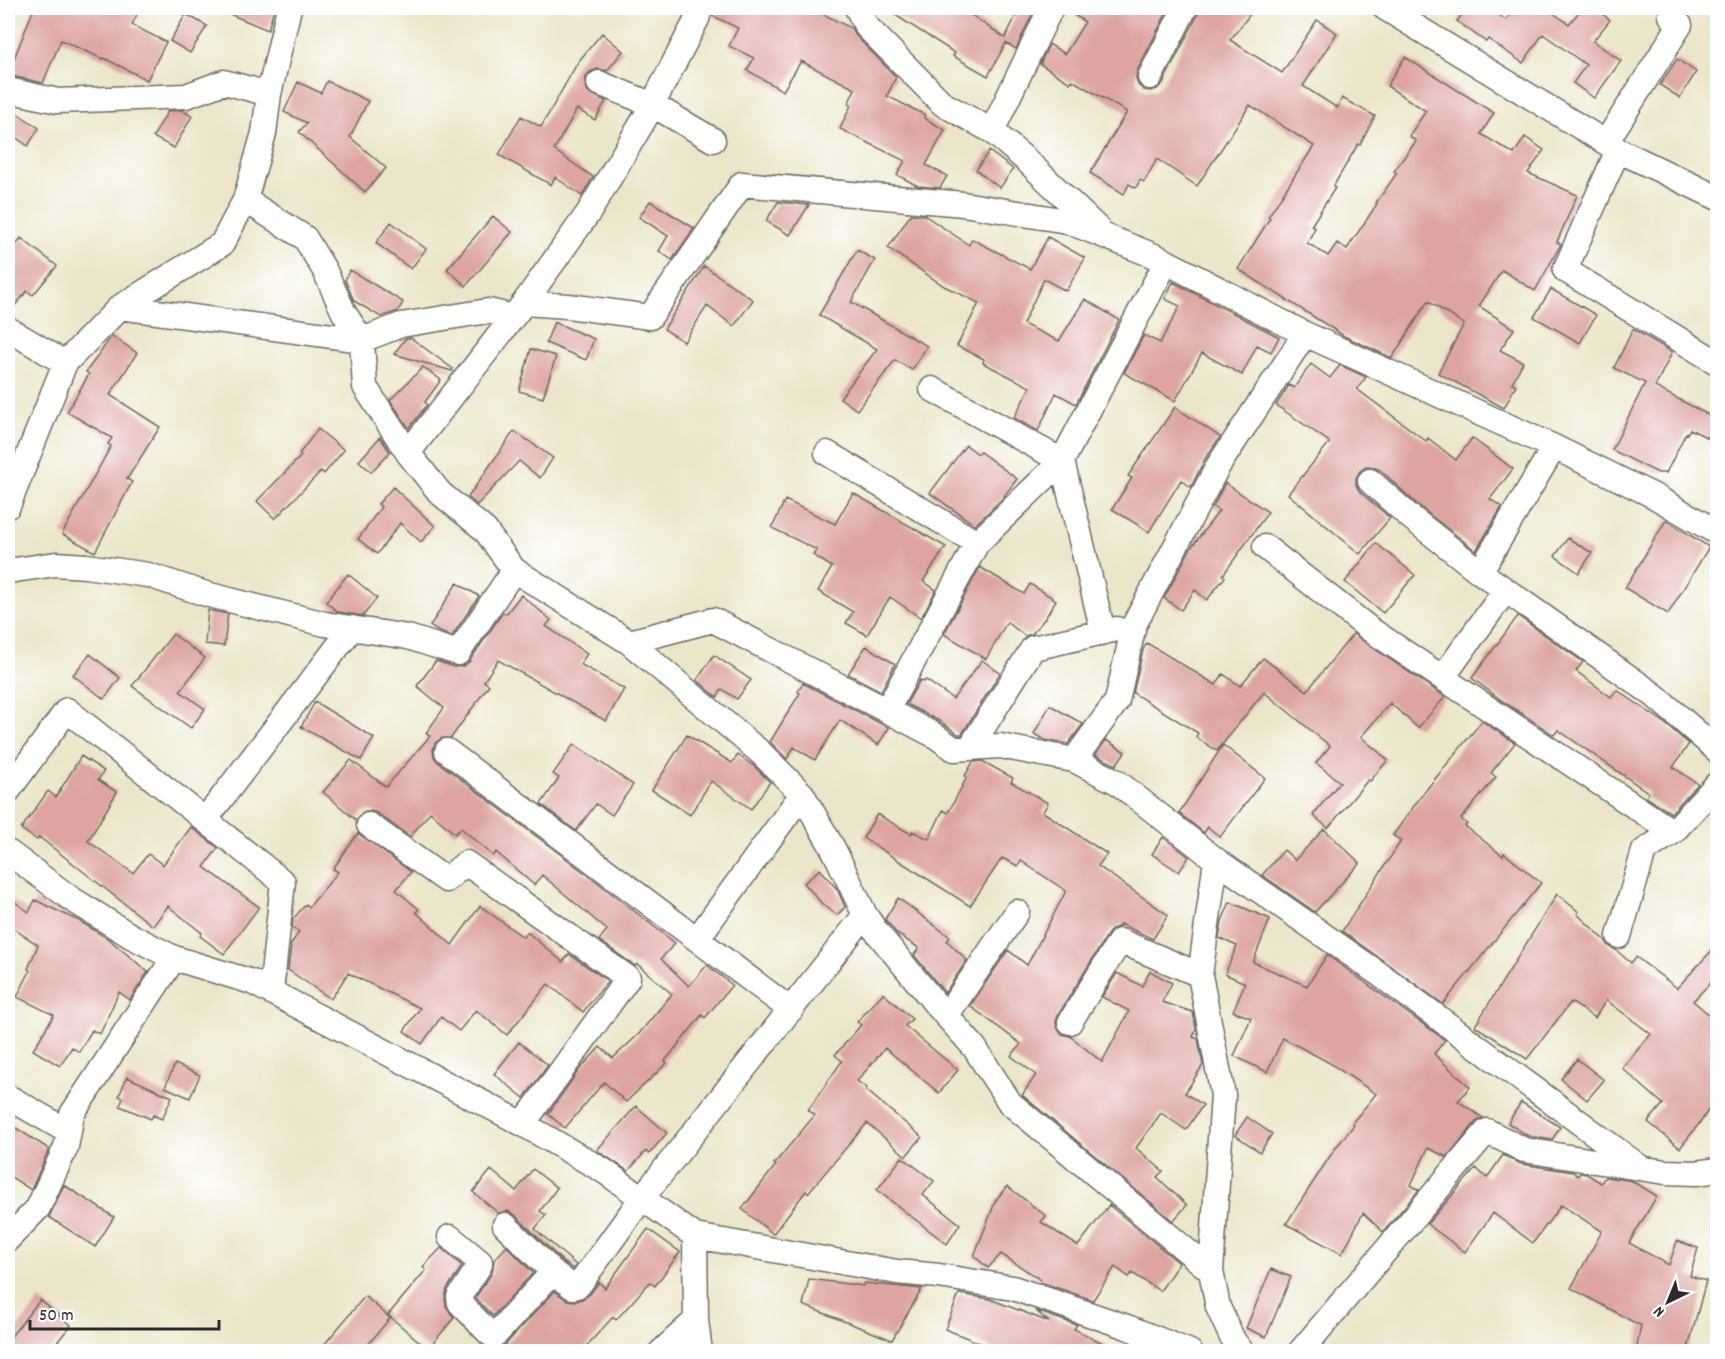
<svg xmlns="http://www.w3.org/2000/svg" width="1725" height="1359" font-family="Dekko,sans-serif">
	<rect width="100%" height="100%" fill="#fff"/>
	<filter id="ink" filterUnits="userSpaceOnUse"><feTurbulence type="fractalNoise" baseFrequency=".0167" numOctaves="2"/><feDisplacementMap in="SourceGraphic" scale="12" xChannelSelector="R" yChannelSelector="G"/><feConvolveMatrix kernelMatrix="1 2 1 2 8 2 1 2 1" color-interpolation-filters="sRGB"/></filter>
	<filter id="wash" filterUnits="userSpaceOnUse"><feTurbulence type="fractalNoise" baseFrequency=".008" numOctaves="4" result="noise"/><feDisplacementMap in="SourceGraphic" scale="24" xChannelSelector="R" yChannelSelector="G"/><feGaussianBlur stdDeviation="1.35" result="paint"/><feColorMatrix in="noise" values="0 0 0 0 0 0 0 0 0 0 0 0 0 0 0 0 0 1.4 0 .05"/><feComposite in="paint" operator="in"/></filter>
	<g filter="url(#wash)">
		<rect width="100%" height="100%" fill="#ebe6c9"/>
		<g id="blocks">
			<path fill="#dda4a1" d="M34 8H140L132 25 166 42 147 80 104 58 103 59 61 40 43 83 16 77 8 74Z
				M215 8H274L268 30Z
				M714 8H811L851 28 856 36 896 77 887 96 925 115 924 118 945 130 926 165 947 176 940 188 918 186 897 175 905 161 840 129 851 105 848 104 855 89 801 61 783 91 747 70 754 58 729 46 738 28 713 16Z
				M884 8H974L970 14 1005 38 1020 8H1025L1033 12 1016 49 1006 43 988 76 953 56 955 53Z
				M1065 8H1169L1137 71 1136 78 1138 85 1144 90 1150 91 1157 89 1163 83 1198 14 1199 8H1255L1230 40 1282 73 1317 20 1337 33 1303 86 1337 108 1342 98 1375 116 1360 145 1358 144 1333 187 1335 188 1311 226 1315 228 1307 243 1328 256 1337 243 1347 249 1377 204 1376 203 1397 173 1394 171 1416 141 1409 136 1426 111 1387 86 1405 57 1494 113 1481 134 1514 154 1525 137 1544 150 1528 173 1577 195 1557 242 1561 244 1535 291 1502 270 1479 306 1514 329 1500 350 1523 362 1512 383 1516 385 1504 408 1438 373 1464 324 1428 301 1392 358 1344 336 1238 269 1270 218 1268 217 1314 146 1250 105 1197 186 1157 159 1144 182 1140 180 1136 188 1129 184 1124 194 1090 173 1127 112 1072 80 1070 83 1040 64 1049 44 1065 54 1085 22 1065 9Z
				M1467 8H1488L1506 20 1515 8H1546L1569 24 1582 8H1594L1610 20 1593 41 1621 61 1594 98 1573 83 1586 65 1543 34 1523 63 1488 39 1486 42 1457 21Z
				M186 14 207 26 190 53 170 41Z
				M602 33 623 51 607 71 598 69 590 72 586 77 585 84 588 92 606 101 595 120 577 109 554 150 593 177 582 196 555 177 551 185 499 155 521 116 541 127 578 62Z
				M1677 59 1696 72 1680 98 1660 85Z
				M327 81 368 101 350 137 386 168 365 192 299 132 307 123 284 112 298 82 321 93Z
				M8 107 39 128 28 146 8 132Z
				M182 110 192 116 174 148 153 137 168 111Z
				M989 151 1013 169 1000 188 976 170Z
				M650 201 694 228 672 260 659 251 668 236 639 217Z
				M778 202 809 205 790 235 766 221Z
				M911 214 924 215 969 245 972 239 1030 269 1048 237 1085 258 1066 291 1044 279 1023 324 1059 341 1085 299 1119 320 1076 404 1056 393 1038 431 1014 418 1030 387 983 363 984 359 957 346 979 303 944 286 888 248Z
				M493 216 512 232 466 286 447 269Z
				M391 222 426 249 411 269 376 243Z
				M21 238 57 266 33 295 27 291 8 314V256Z
				M857 250 875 260 851 302 927 346 912 370 895 360 857 410 840 398 877 349 819 315Z
				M704 266 753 300 734 326 707 306 684 342 664 329Z
				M350 270 403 302 398 311 381 317 354 301 345 280Z
				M1173 282 1279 337 1271 352 1257 345 1242 375 1202 353 1175 401 1124 373 1144 335 1160 343 1180 306 1165 299Z
				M1551 289 1596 315 1580 343 1534 317Z
				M554 322 594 339 586 360 546 343Z
				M1633 329 1672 352 1655 387 1718 420V424L1710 439 1690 429 1687 434 1686 433 1666 473H1658L1612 450 1645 383 1614 368Z
				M112 336 137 353 110 395 160 427 127 479 132 482 95 552 62 534 111 446 108 444 112 438 67 412 89 374 86 372Z
				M411 338 453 369 452 371 394 354 405 339Z
				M531 349 556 356 543 398 519 391Z
				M1311 364 1330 378 1340 365 1366 377 1357 389 1426 441 1428 438 1456 460 1472 438 1513 469 1490 499 1502 507 1476 551 1418 505 1380 470 1373 467H1366L1360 471 1356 478V485L1360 492 1390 518 1360 554 1288 494 1329 443 1328 441 1276 405 1289 385 1294 388Z
				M423 367 441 380 425 402 427 405 409 428 390 400Z
				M1175 407 1220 437 1205 459 1191 487 1181 480 1149 532 1112 509 1132 478 1128 476Z
				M318 429 344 450 324 474 321 471 275 519 257 501 301 456 299 454Z
				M514 431 553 458 540 478 519 461 477 505 468 497Z
				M380 437 390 452 371 472 359 461Z
				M966 445 978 454 980 452 1017 479 1002 499 975 525 930 493Z
				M1225 483 1268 512 1223 575 1225 577 1207 600 1195 590 1181 610 1164 598 1191 548 1219 511 1213 507Z
				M393 487 435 526 421 542 400 523 377 554 358 539 381 507 378 504Z
				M853 493 946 547 923 581 936 590 921 618 890 597 867 635 846 623 853 612 818 591 832 567 813 555 817 550 772 528 785 500 835 524Z
				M1666 520 1709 547 1668 614 1625 588Z
				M1568 538 1592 553 1579 573 1555 556Z
				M1376 543 1415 575 1383 613 1345 582Z
				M980 567 1024 594 1030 584 1056 600 1046 617 1032 634 1025 636 1007 622 986 659 944 634Z
				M348 574 377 598 363 616 338 612 326 602Z
				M457 583 479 596 452 636 439 632 430 626Z
				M521 595 551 620 546 626 587 654 580 664 624 689 606 721 498 660 484 681 489 685 451 738H442L435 743 433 750 434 757 438 762 601 885 675 943 661 959 689 986 707 965 732 985 705 1018 702 1015 665 1061 667 1063 626 1102 604 1082 565 1128 548 1114 579 1070 600 1047 613 1058 638 1035 672 994 637 964 635 966 599 940 607 930 542 875 534 885 496 852 493 856 461 828 455 834 430 812 410 837 377 813 371 811 363 812 356 820 323 792 351 760 386 787 430 736 426 733 444 708 417 686 436 661 454 667 463 666 469 662 503 612 506 614Z
				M208 610 228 614 224 646 205 644Z
				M1518 616 1583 662 1576 671 1611 697 1617 690 1662 721 1689 744 1673 767 1698 784 1671 813 1646 797 1649 793 1558 730 1554 735 1500 699 1472 678Z
				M173 634 205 658 180 691 205 709 191 728 132 686Z
				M1353 634 1445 697 1418 728 1390 703 1361 737 1388 760 1370 781 1368 780 1328 828 1313 815 1340 782 1316 763 1330 746 1264 692 1217 751 1196 737 1198 733 1133 693 1143 650 1147 643 1216 685 1223 674 1240 686 1263 658 1307 691Z
				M866 646 895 664 881 691 848 674Z
				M90 654 120 678 104 699 73 675Z
				M714 655 751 680 737 699 722 689 717 697 697 680Z
				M982 660 1000 673 962 734H958L941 722 906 704 920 680 924 682 926 680 953 699Z
				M803 683 889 728 878 745 840 720 815 760 794 747 787 759 770 742 800 693 798 692Z
				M315 702 374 738 361 760 301 727Z
				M1050 705 1083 724 1068 744 1045 740 1034 734Z
				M1482 721 1515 743 1491 773 1496 777 1461 819 1467 824 1465 826 1503 856 1504 853 1541 883 1443 1004 1342 931 1401 841 1393 835 1422 795Z
				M687 735 732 763 738 755 755 767 770 782 751 809 711 781 690 815 652 790Z
				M1106 740 1125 752 1116 765 1095 755Z
				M574 744 633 785 612 815 596 804 576 831 541 804 559 778 553 774Z
				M1223 745 1265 778 1220 837 1208 827 1204 833 1179 813Z
				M81 756 104 771 98 780 117 792 88 841 133 873 148 854 163 865 191 827 218 848 204 867 259 907 224 954 200 936 202 933 168 906 153 926 39 837 37 840 21 829 48 791 56 797Z
				M982 761 1013 778 1011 782 1048 803 1043 812 1107 854 1098 866 1168 915 1153 939 1120 924 1118 927 1112 929 1108 934 1058 1015 1056 1022 1058 1029 1062 1034 1070 1036 1102 1062 1129 1011 1102 997 1117 973 1142 986 1150 971 1172 983 1162 1002 1193 1012 1196 1029 1193 1037 1198 1039 1203 1065 1185 1093 1203 1105 1186 1130 1161 1113 1136 1148 1163 1171 1157 1177 1187 1205 1173 1221 1022 1095 1036 1075 1011 1056 1021 1044 970 1006 1008 950 1027 965 1066 891 1021 861 1018 866 1002 858 970 906 863 838 877 814 911 834 912 831 929 839 943 810 948 813 967 777 965 776 973 762Z
				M1324 829 1360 863 1315 912 1262 875 1284 850 1295 860Z
				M358 833 411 872 396 890 419 909 416 912 452 945 480 906 523 937 527 932 563 962 569 954 608 981 583 1012 548 984 507 1035 476 1010 459 1031 441 1017 422 1044 404 1031 420 1008 348 973 331 999 288 970 291 944 299 932 292 927 293 919 306 904 309 907 338 872 333 869Z
				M1163 837 1189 857 1179 872 1152 854Z
				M820 869 837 889 845 907 837 915 823 905 804 883Z
				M1557 894 1579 912 1577 914 1605 940 1609 946 1616 950 1631 963 1636 957 1677 988 1718 944V975L1693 1001 1718 1022V1094L1702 1120 1680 1148 1648 1122 1663 1104 1622 1068 1651 1034 1606 1000 1595 1018 1571 1002 1527 1059 1475 1026Z
				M8 897 29 912 35 900 81 922 110 940 148 972 130 1000 119 992 100 1034 92 1030 79 1052 72 1047 60 1066 33 1050 54 1015 17 997 30 971 28 969 38 945 8 925Z
				M898 898 950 937 947 941 967 960 945 993 914 955 919 948 897 934 885 919Z
				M1230 902 1270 919 1253 962 1307 986 1327 955 1445 1040 1434 1054 1470 1087 1458 1101 1483 1118 1476 1122 1447 1157 1428 1148 1411 1185 1419 1190 1383 1232 1363 1213 1342 1254 1286 1224 1334 1150 1354 1125 1352 1123 1376 1094 1328 1062 1283 1038 1267 1072 1234 1056 1251 1018 1233 1011 1245 983 1225 974 1237 946 1219 938 1222 921Z
				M883 993 912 1019 905 1026 958 1070 939 1093 885 1048 857 1081 867 1088 866 1090 922 1137 906 1156 867 1123 808 1193 806 1191 773 1234 742 1209 776 1165 774 1164 815 1115 808 1110 842 1061 835 1055 861 1025 857 1022Z
				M519 1042 548 1065 524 1098 494 1074Z
				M1577 1059 1604 1080 1587 1100 1561 1079Z
				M175 1064 200 1075 190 1098 165 1087Z
				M127 1077 172 1097 162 1119 153 1115 151 1119 120 1106 123 1098 119 1096Z
				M1521 1102 1560 1127 1552 1140 1528 1136 1508 1123Z
				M636 1106 667 1133 649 1154 646 1151 628 1171 597 1150Z
				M1247 1117 1272 1134 1260 1152 1235 1135Z
				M8 1123 49 1149 31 1190 8 1175Z
				M1503 1155 1521 1164 1573 1172 1578 1176 1580 1173 1587 1174 1601 1183 1605 1177 1632 1181 1657 1196 1629 1243 1669 1265 1677 1241 1698 1248 1690 1276 1706 1281 1687 1352H1636L1641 1325 1637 1324 1571 1288 1602 1231 1561 1205 1533 1243 1493 1213 1465 1252 1427 1224 1476 1168 1487 1178Z
				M902 1157 934 1181 923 1195 960 1224 947 1244 877 1190Z
				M533 1169 557 1188 540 1211 546 1215 535 1229 576 1265 573 1269 562 1261 514 1214 508 1211 498 1213 473 1192 491 1170 516 1191Z
				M64 1185 114 1217 95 1247 49 1217Z
				M1007 1186 1046 1216 1041 1222 1078 1246 1109 1205 1179 1263 1160 1291 1132 1273 1129 1277 1115 1267 1093 1300 1040 1282 1041 1280 1001 1254 988 1268 974 1256 996 1200Z
				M648 1229 680 1252 655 1286 650 1282 616 1320 613 1317 581 1352H494L507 1343 555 1291 567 1300 577 1301 584 1298 590 1294 599 1282 605 1288Z
				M507 1246 533 1273 493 1316 475 1298 492 1273 494 1260Z
				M441 1248 462 1266 447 1289 445 1299 446 1306 454 1318 428 1349 388 1315 426 1270 423 1267Z
				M1271 1269 1291 1277 1266 1337 1246 1328Z
				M809 1279 863 1286 864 1283 922 1289 892 1340 803 1305Z
				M959 1294 990 1299 1049 1322 1036 1311 1077 1325 1074 1329 1121 1352H1002L945 1329Z
				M365 1296 390 1318 362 1352H318Z
				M40 1300 71 1325 49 1352H8V1340Z"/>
		</g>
	</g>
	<g filter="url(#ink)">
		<use href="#blocks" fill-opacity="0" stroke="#6e6c62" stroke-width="1.5"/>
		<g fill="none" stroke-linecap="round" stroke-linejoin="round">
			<g stroke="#6e6c62" stroke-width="27">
				<path id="street" d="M857 8 866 26 943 104 992 131 1025 159 1097 228
					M1385 8 1618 150 1718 198
					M1150 77 1185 8
					M599 83 653 105 713 140
					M8 90 58 101 186 96 224 82 269 94
					M992 131 1051 8
					M1606 142 1680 25 1671 16 1676 8
					M1618 150 1565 270 1718 363
					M245 200 305 238 325 271 344 313 362 340 365 387 408 453
					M524 303 589 212 648 113 697 19 700 8
					M120 307 362 340 401 325 488 311 513 317
					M8 329 65 363
					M932 389 1062 461 1103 632
					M827 453 977 543
					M1370 481 1409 516 1480 572 1654 695 1718 751
					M8 506 65 363 120 307 222 244 245 200 264 133 269 94 289 8
					M1265 547 1371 630 1673 832
					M8 571 56 564 86 566 148 575 206 594 325 624 408 637 458 653 514 570
					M1480 572 1554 447
					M629 642 713 620 934 735 954 749 1000 746 1074 760 1117 782 1216 860 1382 976 1641 1168
					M1443 677 1505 591
					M887 710 977 543 1062 461 1166 262
					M970 748 1033 648 1117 629
					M447 751 791 1010
					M1074 760 1117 701 1134 625 1218 466 1305 334
					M8 791 67 710 283 882 271 992
					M205 820 352 628
					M369 825 446 880 466 863 628 978 523 1124
					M8 852 70 898 131 936 174 958 252 982 523 1124 604 1171 695 1236 897 1272 939 1276 1013 1288 1127 1327 1190 1352
					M1216 860 1200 975 1223 1095 1211 1271 1218 1307 1233 1340 1242 1352
					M1619 936 1644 851 1673 832 1718 783
					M697 939 802 794
					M946 1016 1017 912
					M1070 1022 1120 941 1200 975
					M8 1097 69 1132
					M505 1225 553 1272
					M695 1236 696 1320 700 1352
					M450 1237 480 1262V1265L459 1297 460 1303 490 1334 494 1335 497 1333 553 1272 571 1286 573 1287 579 1285 642 1198 865 915
					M8 1239 38 1208 66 1147 72 1114 174 958
					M1211 1271 1010 1103 974 1047 934 1002 876 931 865 915 835 852 802 794 761 753 629 642 514 570 485 530 440 493 408 453 524 303 568 306 650 317 742 184 963 204 1067 221 1157 257 1305 334 1554 447 1654 496 1718 533
					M661 1352 696 1320
					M1300 1352 1487 1131 1524 1150 1665 1172 1696 1173 1718 1170"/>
			</g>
			<use href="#street" stroke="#fff" stroke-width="24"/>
		</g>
	</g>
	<rect width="1725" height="1359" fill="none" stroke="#fff" stroke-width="30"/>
	<g transform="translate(1668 1302) rotate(223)" stroke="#ffffff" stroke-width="4.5" paint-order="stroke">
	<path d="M0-4.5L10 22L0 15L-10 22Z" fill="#2b2b2b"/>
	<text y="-9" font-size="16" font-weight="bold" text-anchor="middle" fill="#2b2b2b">N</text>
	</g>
	<path d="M30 1320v9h189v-9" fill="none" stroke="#2b2b2b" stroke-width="3"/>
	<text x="39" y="1320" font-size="18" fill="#2b2b2b" stroke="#ffffff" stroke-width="4.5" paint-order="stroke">50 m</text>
</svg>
